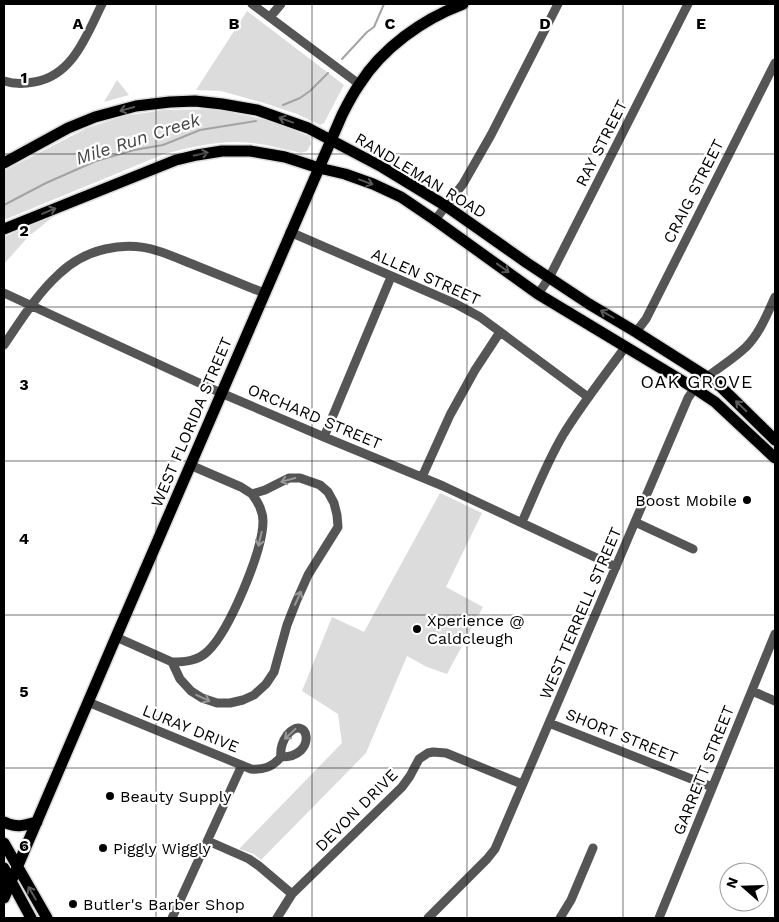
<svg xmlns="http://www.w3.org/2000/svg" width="779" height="922" font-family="'Work Sans',sans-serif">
	<rect width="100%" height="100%" fill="#fff"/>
	<path fill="#dcdcdc" d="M247 11 344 85 324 123 320 125 297 114 264 103 221 91 196 90Z
		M117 80 129 95 104 102Z
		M214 109 272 121 310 137 311 144 307 151 301 153C280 148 258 142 236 142 212 142 188 148 164 154L4 220V171L87 128 124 116 164 110Z
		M54 216 28 237 4 264V237Z
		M440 493 482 513 446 587 483 607 447 674 427 667 407 656 366 753 261 860 254 854 239 849 342 743 338 714 302 691 332 617 364 632Z"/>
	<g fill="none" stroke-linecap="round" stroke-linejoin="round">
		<path stroke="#a3a3a3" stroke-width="2" d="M342 59 367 32 374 27 384 4
			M283 105 300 98 310 91 328 73
			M4 205 46 183 96 161 134 150 163 145 200 130 256 121"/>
		<g stroke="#dbdbdb" stroke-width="14">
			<path id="major" d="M4 163 68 128 95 117 136 106 170 102 195 101 222 104 257 110 308 128 382 167 446 206 527 263 589 304 636 332 707 377 721 387 775 440
				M4 229 176 160 197 155 222 151H250L285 157 319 168 345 174 373 184 401 197 435 220 538 294 694 388 715 402 775 458
				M4 822C17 828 23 826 37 822
				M4 843 47 918
				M4 868 31 918
				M4 898 116 637 342 115C347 105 352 95 359 85 382 48 423 19 463 4"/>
		</g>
		<path stroke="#555" stroke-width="9" d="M252 4 359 84
			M270 17 281 4
			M4 81C14 84 24 84 34 82 73 76 87 34 102 4
			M435 220 463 184 491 135 558 4
			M290 232 456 304 480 317 588 397
			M4 293 221 393 324 437 443 486 616 567
			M538 294 549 278 688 4
			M636 332 646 319 775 63
			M4 345C21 320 37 294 59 274 85 249 124 240 158 251 171 255 184 261 197 266 219 275 242 284 264 293
			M324 437 391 277
			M422 477 450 415 475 370 500 332
			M522 522C535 493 547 462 563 435 582 404 605 375 626 346
			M635 522 693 549
			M116 637 172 662 180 679 191 691 202 698 217 703H230L243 700 254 695 266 684 274 672 287 625 296 602 308 575 338 527 337 515 334 503 328 492 320 485 300 478H289L265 490 252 494 241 487 190 465
			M172 662C185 662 198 661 208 651 229 631 263 551 263 521 263 511 258 502 252 494
			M752 691 775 701
			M88 702 251 769C264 770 272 767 281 757 280 749 282 742 287 735 308 711 319 757 281 757
			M549 723 712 787
			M208 841 249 859 259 866 292 894
			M172 918 242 765
			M277 918 292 894 402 787 410 776 419 759 428 753 433 752 446 753 522 784
			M428 918 487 859 495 849 688 398C703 375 726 366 746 347 760 333 767 314 775 297
			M560 918 571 900 593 848
			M659 918 775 634"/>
		<use href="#major" stroke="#000" stroke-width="11"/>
	</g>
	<defs><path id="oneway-shaft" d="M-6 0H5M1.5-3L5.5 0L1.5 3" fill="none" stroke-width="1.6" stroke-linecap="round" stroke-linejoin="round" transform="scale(1.25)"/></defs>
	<g stroke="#595959">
		<use href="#oneway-shaft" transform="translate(127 109) rotate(165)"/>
		<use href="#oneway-shaft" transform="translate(286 120) rotate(-160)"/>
		<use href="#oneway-shaft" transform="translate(201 154) rotate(-11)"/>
		<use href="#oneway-shaft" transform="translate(366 182) rotate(20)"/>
		<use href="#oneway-shaft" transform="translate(49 211) rotate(-22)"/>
		<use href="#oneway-shaft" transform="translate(503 268) rotate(36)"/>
		<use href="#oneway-shaft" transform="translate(607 314) rotate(-150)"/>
		<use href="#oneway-shaft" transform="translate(741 406) rotate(-136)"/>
		<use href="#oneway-shaft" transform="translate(32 893) rotate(-120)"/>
	</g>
	<g stroke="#999">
		<use href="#oneway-shaft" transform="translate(288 480) rotate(165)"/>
		<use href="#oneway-shaft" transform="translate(260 539) rotate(103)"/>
		<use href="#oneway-shaft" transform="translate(298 598) rotate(-66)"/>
		<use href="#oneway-shaft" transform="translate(203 698) rotate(25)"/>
		<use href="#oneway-shaft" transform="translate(290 734) rotate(137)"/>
	</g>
	<path fill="none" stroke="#000" stroke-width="1" stroke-opacity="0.55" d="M156 4V918M312 4V918M467 4V918M623 4V918M4 154H775M4 307H775M4 461H775M4 615H775M4 768H775"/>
	<g fill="#000" stroke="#fff" stroke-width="2">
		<circle cx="747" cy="500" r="5"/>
		<circle cx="417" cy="629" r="5"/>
		<circle cx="110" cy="796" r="5"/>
		<circle cx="103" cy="848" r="5"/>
		<circle cx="73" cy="904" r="5"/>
	</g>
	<g text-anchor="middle" stroke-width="4.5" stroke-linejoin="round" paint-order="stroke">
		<g font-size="16" fill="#000" stroke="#fff">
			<text transform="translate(601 143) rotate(-63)" y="6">RAY STREET</text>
			<text transform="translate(421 175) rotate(31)" y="6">RANDLEMAN ROAD</text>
			<text transform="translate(693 191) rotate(-63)" y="6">CRAIG STREET</text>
			<text transform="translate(426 276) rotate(24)" y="6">ALLEN STREET</text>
			<text transform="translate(315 416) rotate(23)" y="6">ORCHARD STREET</text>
			<text transform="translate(191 422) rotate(-67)" y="6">WEST FLORIDA STREET</text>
			<text transform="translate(580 613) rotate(-67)" y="6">WEST TERRELL STREET</text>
			<text transform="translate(191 728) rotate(22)" y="6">LURAY DRIVE</text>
			<text transform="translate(622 735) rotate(22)" y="6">SHORT STREET</text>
			<text transform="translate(703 770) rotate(-68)" y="6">GARRETT STREET</text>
			<text transform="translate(356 810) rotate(-45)" y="6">DEVON DRIVE</text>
		</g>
		<g font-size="16" fill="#000" stroke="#fff" text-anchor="start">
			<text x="737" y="506" text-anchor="end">Boost Mobile</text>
			<text x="427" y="626">Xperience @<tspan x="427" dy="18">Caldcleugh</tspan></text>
			<text x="120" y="802">Beauty Supply</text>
			<text x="113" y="854">Piggly Wiggly</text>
			<text x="83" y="910">Butler's Barber Shop</text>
		</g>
		<g font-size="18" font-style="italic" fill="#444" stroke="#fff">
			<text transform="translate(138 139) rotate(-18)" y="6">Mile Run Creek</text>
		</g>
		<g font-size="18" letter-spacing="1" fill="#000" stroke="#fff">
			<text x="697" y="388">OAK GROVE</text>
		</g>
	</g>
	<g font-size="16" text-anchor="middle" font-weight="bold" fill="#000" stroke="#fff" stroke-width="4.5" stroke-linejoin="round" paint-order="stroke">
		<text x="78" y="29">A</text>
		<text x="234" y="29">B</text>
		<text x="390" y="29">C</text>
		<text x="545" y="29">D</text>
		<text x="701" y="29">E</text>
		<text x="24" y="83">1</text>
		<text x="24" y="236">2</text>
		<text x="24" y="390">3</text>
		<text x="24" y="544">4</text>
		<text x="24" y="697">5</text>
		<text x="24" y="851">6</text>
	</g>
	<rect width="779" height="922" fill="none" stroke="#000000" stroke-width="10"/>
	<g transform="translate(744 887) rotate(290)"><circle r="24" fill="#ffffff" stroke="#999999"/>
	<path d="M0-4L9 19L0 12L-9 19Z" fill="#000000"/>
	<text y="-8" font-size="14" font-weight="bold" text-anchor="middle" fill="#000000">N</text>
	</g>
</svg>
